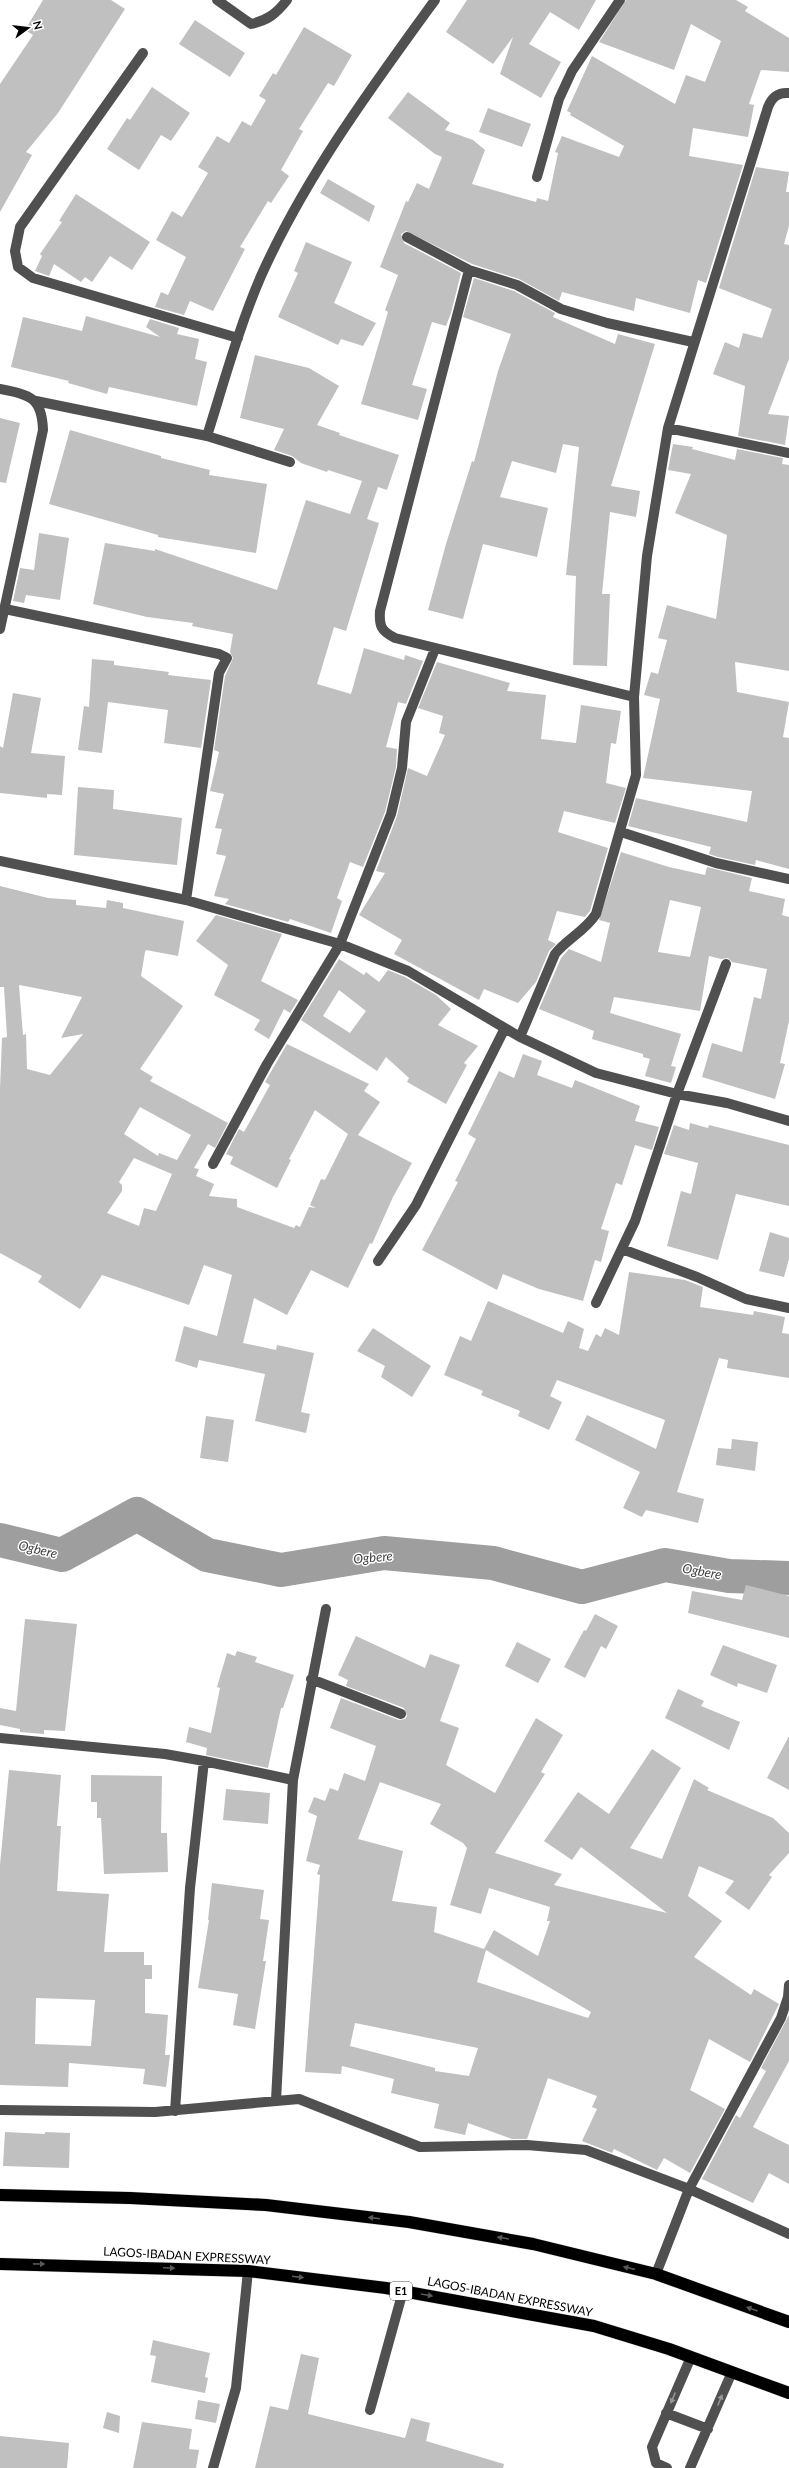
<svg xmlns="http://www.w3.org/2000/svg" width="789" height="2468" font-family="Lato,sans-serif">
	<rect width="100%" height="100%" fill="#fff"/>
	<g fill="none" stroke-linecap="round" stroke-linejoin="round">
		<path stroke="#9e9e9e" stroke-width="34" d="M0 1540 62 1555 137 1514 207 1555 281 1570 384 1553 493 1563 582 1587 665 1565 729 1576 789 1578"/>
	</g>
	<path fill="#c0c0c0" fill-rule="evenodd" d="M43 0H111L125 9 58 113 26 152 32 155 0 212V84L33 35 25 30Z
		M467 0H596L579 30 550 12 529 44 561 62 541 98 500 74 513 37 493 64 446 32Z
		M626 0H736L748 7 745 11 789 38V72L761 70 749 104 754 105 748 137 693 128 689 156 743 165 706 283 698 280 690 313 636 298 634 311 562 292 559 301 519 279 472 264 406 231 401 234 404 243 461 273 451 313 446 326 432 322 412 385 427 389 418 420 361 404 388 312 385 310 398 275 380 267 406 201 408 202 417 183 429 189 442 157 435 154 388 118 408 92 450 123 445 130 473 140 485 150 472 184 536 202 537 198 548 201 558 153 555 152 562 136 619 157 624 146 570 115 571 113 567 111 592 56 675 104 686 75 705 82 721 41 691 24 674 70 599 42Z
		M195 20 245 53 230 77 179 44Z
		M304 27 352 55 334 86 328 83 299 129 303 131 281 170 289 176 271 203 268 201 240 247 245 249 213 311 190 301 184 315 155 307 161 292 168 295 186 257 156 240 172 211 182 217 208 173 198 167 217 136 229 143 242 121 251 126 266 100 259 96 273 73 276 75Z
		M152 87 190 113 171 141 161 135 139 170 107 149 127 118 130 120Z
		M488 108 531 124 522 147 479 132Z
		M756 167 789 172 786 192H789V226L784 244 789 245V359L768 414 789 416 785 445 738 436 745 386 713 374 725 342 739 348 743 333 762 338 772 309 719 288Z
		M328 179 375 206 369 222 320 193Z
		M76 194 150 242 132 270 110 256 92 282 85 277 81 282 54 264 49 276 35 271 42 256 40 254 62 222 59 221Z
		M306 242 352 262 334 303 376 323 363 346 341 339 338 345 278 317 298 273 294 271Z
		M474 278 514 291 555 313 553 317 615 344 618 334 655 344 611 486 640 491 636 517 610 512 602 594H610L607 666 573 665 576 576 566 575 579 447 563 444 556 473 512 461 500 497 548 508 537 557 483 544 463 619 428 610 446 544 472 461 474 462 498 371 511 334 463 317Z
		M86 316 160 337 146 327 150 319 179 328 177 334 199 339 195 359 207 362 197 406 109 387 107 394 68 383 69 381 11 367 23 317 82 331Z
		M255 355 309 368 339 386 317 425 340 433 339 435 399 455 387 490 378 487 367 519 379 523 346 631 334 627 317 684 351 694 364 648 404 660 405 655 423 661 406 704 398 702 386 747 397 749 396 767 385 812 363 867 350 862 337 898 342 901 331 933 290 919 288 922 225 904 229 899 214 896 226 856 216 854 222 829 215 828 224 794 210 791 219 752 214 750 225 676 233 658 230 652 233 634 192 626 193 623 147 617 93 604 105 543 155 551V549L277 590 306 500 350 514 362 481 328 470 327 472 301 463 292 456 274 450 284 429 240 418Z
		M0 418 20 423 6 483 0 482Z
		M70 430 161 456V458L210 470 209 475 267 484 256 553 158 537V535L49 504Z
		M673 444 693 447 692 449 735 460 737 449 783 458 782 464 789 465V671L735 662 737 692 789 702 783 737 789 738V869L756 860 755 865 718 857 709 854 711 847 628 826 636 798 747 822 752 791 643 778 660 699 644 695 651 672 658 674 667 640 658 638 667 605 716 619 727 535 675 513 691 474 668 470Z
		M39 533 69 538 60 600 26 595 24 603 13 601 20 568 34 570Z
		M92 659 114 661V665L169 672 168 675 211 680 201 748 164 743 168 710 108 702 102 753 78 750 84 706 89 707Z
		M437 662 510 683 507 691 546 695 541 739 576 743 581 705 621 711 616 744 611 743 606 783 626 788 615 823 564 811 558 832 608 848 590 911 585 917 557 911 548 940 556 944 549 951 536 982 518 1003 484 989 479 1000 394 954 402 940 359 915 385 873 376 871 397 816 408 768 427 776 445 735 439 733 443 716 418 708Z
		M13 693 41 698 31 753 65 756 62 795 47 794V798L0 793V746L3 748Z
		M78 787 114 790 113 809 182 818 177 865 74 855Z
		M621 852 669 867 705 875 707 867 752 878 749 891 785 899 782 915 789 917V1021L780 1063 785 1064 775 1099 702 1077 712 1043 742 1052 754 997 761 999 767 969 732 962 728 958 721 959 709 956 700 1011 614 997 610 1013 681 1034 671 1066 676 1067 671 1083 645 1076 650 1059 643 1057V1054L592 1039 594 1031 539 1009 561 958 569 949 601 962 610 923 599 920ZM670 900 701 907 690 957 658 952Z
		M0 886 48 898 76 900V905L106 908 107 900 123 903V908L184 921 178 956 146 950 145 952 141 976 183 1006 140 1069 153 1077 150 1081 228 1123 215 1148 208 1144 194 1168 199 1169 196 1176 214 1184 209 1196 237 1199V1207L294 1228 296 1225 300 1227 309 1207 316 1208 310 1205 321 1179 325 1180 348 1134 315 1110 289 1159 291 1160 277 1188 230 1164 233 1157 226 1154 239 1129 244 1132 270 1085 265 1082 287 1044 369 1084 364 1091 380 1102 358 1135 412 1163 393 1197 372 1244 370 1243 348 1288 311 1270 287 1315 254 1298 243 1343 276 1350 277 1345 314 1353 301 1412 310 1414 306 1433 255 1421 265 1374 199 1360 197 1368 175 1361 184 1326 217 1336 232 1275 204 1265 189 1305 102 1275 80 1309 38 1282 42 1276 0 1253V1089L2 1038 7 1037 4 987H0ZM19 985 82 997 61 1038 83 1034 50 1075 27 1069 26 1034 23 1035ZM140 1107 191 1135 177 1160 159 1153 158 1156 124 1134ZM134 1158 172 1174 156 1211 144 1208 139 1226 107 1213 122 1191V1185L119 1182Z
		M216 915 282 934 261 981 298 1000 290 1013 284 1009 269 1039 254 1030 260 1020 214 995 228 965 196 941Z
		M339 959 364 975 366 972 379 982 388 970 405 977 436 995 451 1009 438 1025 478 1046 464 1063 467 1065 446 1104 407 1082 409 1078 386 1057 377 1071 301 1020ZM339 990 366 1011 350 1033 323 1016Z
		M523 1054 542 1061 537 1075 572 1088 575 1080 640 1106 635 1121 659 1127 652 1150 635 1145 622 1185 616 1183 601 1229 609 1231 601 1262 595 1260 583 1301 539 1289 503 1274 497 1290 422 1250 458 1182 455 1181 476 1139 468 1134 499 1071 514 1078Z
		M690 1123 708 1128 709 1125 789 1145V1206L736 1194 718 1260 667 1246 681 1191 691 1194 698 1163 664 1154 674 1125 689 1130Z
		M770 1232 789 1238V1259L784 1277 759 1271Z
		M629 1272 685 1280 703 1287 700 1307 753 1315 754 1311 785 1317 782 1333 789 1334V1378L727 1368 728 1360 719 1358 677 1492 704 1499 698 1523 646 1510 642 1517 623 1508 640 1472 575 1440 587 1415 656 1449 665 1420 557 1380 550 1396 562 1402 549 1430 518 1416 520 1411 481 1395 483 1391 444 1375 460 1336 471 1341 488 1301 563 1333 568 1321 584 1329 579 1348 588 1351 596 1334 601 1337 605 1328 619 1335Z
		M373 1328 431 1366 412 1397 381 1377 385 1366 357 1351Z
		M206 1416 234 1420 228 1462 200 1458Z
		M732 1439 758 1442 755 1471 716 1465 718 1448 731 1449Z
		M746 1585 789 1596V1638L688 1613 692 1591 742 1600Z
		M595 1614 618 1626 606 1649 601 1646 585 1678 564 1667 584 1630 586 1631Z
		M25 1619 77 1624 65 1731 44 1730V1734L20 1732V1729L0 1725V1708L16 1711Z
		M356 1636 425 1668 430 1654 460 1665 440 1721 459 1728 446 1765 495 1793 536 1718 563 1735 541 1772 545 1774 495 1853 562 1874 554 1885 667 1913 581 1847 572 1860 544 1841 578 1792 609 1814 652 1749 681 1768 630 1848 662 1859 694 1779 709 1788 707 1790 773 1818 789 1833V1853L769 1875 772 1877 749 1910 725 1893 734 1881 699 1866 688 1896 722 1921 694 1957 751 1995 754 1989 779 2004 750 2062 709 2039 690 2090 725 2109 690 2173 664 2158 657 2170 614 2149 612 2153 582 2141 597 2109 592 2107 597 2096 548 2078 527 2139H512L468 2123 465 2135 434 2128 439 2104 391 2093 394 2079 342 2066 341 2074 305 2072 320 1875 317 1874 320 1865 306 1861 317 1816 308 1812 314 1797 325 1801 330 1788 338 1791 344 1773 365 1781 376 1746 330 1728 341 1698 399 1720 405 1719 407 1716 404 1708 346 1686 348 1680 338 1675ZM380 1782 441 1804 430 1824 463 1843 467 1848 450 1905 481 1914 489 1888 550 1907 547 1921H550L538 1956 494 1930 484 1949 434 1932 437 1907 392 1901 403 1851 358 1839ZM486 1950 591 2012 588 2018 477 1982ZM355 2023 478 2048 469 2076 435 2071V2068L350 2046Z
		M517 1642 551 1659 538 1683 505 1666Z
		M723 1645 777 1665 767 1693 738 1683 737 1687 710 1675Z
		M237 1651 257 1657 255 1662 294 1675 283 1708H281L268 1768 206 1755 207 1748 186 1742 189 1727 211 1733 220 1688 217 1687 227 1653 235 1656Z
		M678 1689 704 1701 701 1706 740 1722 729 1750 665 1718Z
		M789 1736V1790L767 1778Z
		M9 1770 61 1775 57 1826H61L57 1891 109 1894 104 1952H144V1965H152V1979H145V2013L168 2015 165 2055H170L166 2087 143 2084 145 2069 69 2063 68 2087 0 2085V1865ZM36 1998 95 2000 91 2046 35 2044Z
		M91 1775 162 1776 161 1833H167L168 1872 104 1874 101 1818H97V1802H91Z
		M226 1789 270 1793 268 1824 223 1820Z
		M212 1883 264 1890 260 1919 269 1920 263 1961H266L255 2029 233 2025 238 1994 198 1988 209 1920H208Z
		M789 2015V2061L753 2127 789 2145V2184L769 2173 753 2203 702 2179 736 2115 740 2118 766 2071 761 2068Z
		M5 2132 45 2134V2132L70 2133 69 2168 3 2166Z
		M153 2340 210 2353 205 2377 208 2378 205 2393 151 2382 156 2356 150 2355Z
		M301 2354 319 2358 308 2414 405 2438 411 2418 430 2423 426 2441 504 2464 503 2468H255L270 2406 288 2410Z
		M198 2400 220 2404 216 2423 195 2419Z
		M107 2412 120 2416 119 2433 103 2428Z
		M142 2422 192 2429 189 2449 199 2450 196 2468H133Z
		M0 2436 69 2443 67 2468H0Z"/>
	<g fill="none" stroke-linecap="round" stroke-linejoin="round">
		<g stroke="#dbdbdb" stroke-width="13">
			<path id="highway" d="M0 2195 130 2198 266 2205 409 2222 533 2244 656 2274 789 2322
				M0 2264 248 2271 386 2288 594 2326 669 2349 789 2393"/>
		</g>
		<path stroke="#505050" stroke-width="10" d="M217 0 251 24C268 20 276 14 287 0
			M143 53 20 227 15 251 18 267 33 278 238 338
			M537 177 559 99 572 71 620 0
			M407 237 469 270 517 285 561 309 607 323 693 342
			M469 270 380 611C379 626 381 631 395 638L634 697
			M0 389C30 395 42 397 43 430L0 629
			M36 401 207 436 290 462
			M668 428 789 453
			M207 436C224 382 239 327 261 276 306 176 371 88 435 0
			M5 609 219 654 227 658 219 673 186 900
			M621 832 716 863 789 879
			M0 861 186 900 340 944 408 971 520 1037 596 1073 677 1094 727 1103 789 1121
			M520 1037 555 954C567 939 585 931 596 914L636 775 634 697 647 556 668 428 768 107C772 97 778 92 789 93
			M213 1164 267 1064 340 944 391 814 402 768 406 722 435 649
			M622 1249 697 1277 746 1299 789 1308
			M378 1261 416 1205 505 1028
			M596 1303 635 1221 677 1094 726 964
			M311 1679 401 1714
			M0 1738 165 1754 204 1761 293 1780
			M276 2100 293 1780 326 1609
			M0 2110 155 2112 299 2099 420 2147 527 2145 586 2150 689 2189 789 2234
			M175 2111 190 1888 204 1761
			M656 2274 689 2189 781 2018 788 1997 789 1985
			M370 2410 403 2291
			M666 2413 708 2429
			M213 2468 236 2388 248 2271
			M667 2468 656 2463 652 2447 691 2357
			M690 2468 732 2372"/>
		<use href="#highway" stroke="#000" stroke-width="12"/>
	</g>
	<defs><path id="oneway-solid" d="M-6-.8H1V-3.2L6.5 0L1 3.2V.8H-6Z"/></defs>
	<g fill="#595959">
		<use href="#oneway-solid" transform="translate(374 2218) rotate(-173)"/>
		<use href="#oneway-solid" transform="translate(503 2238) rotate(-170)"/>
		<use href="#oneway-solid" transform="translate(39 2264) rotate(1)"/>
		<use href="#oneway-solid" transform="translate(169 2268) rotate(2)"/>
		<use href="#oneway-solid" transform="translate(629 2268) rotate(-167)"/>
		<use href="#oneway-solid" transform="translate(298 2277) rotate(7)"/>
		<use href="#oneway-solid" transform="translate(427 2295) rotate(10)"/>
		<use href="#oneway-solid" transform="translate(752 2309) rotate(-160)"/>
	</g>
	<g fill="#969696">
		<use href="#oneway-solid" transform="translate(673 2398) rotate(113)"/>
		<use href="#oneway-solid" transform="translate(720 2400) rotate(-68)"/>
	</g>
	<g text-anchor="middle" stroke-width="3" stroke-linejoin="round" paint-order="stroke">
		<rect fill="#fff" stroke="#4c4c4c" stroke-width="1" x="390" y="2282" width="22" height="18" rx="3"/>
		<g font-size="11" font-weight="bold" fill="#000">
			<text x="401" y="2295">E1</text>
		</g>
		<g font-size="12" fill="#000" stroke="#fff">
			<text transform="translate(187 2256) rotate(3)" y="4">LAGOS-IBADAN EXPRESSWAY</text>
			<text transform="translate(510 2297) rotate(11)" y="4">LAGOS-IBADAN EXPRESSWAY</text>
		</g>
		<g font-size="13" font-style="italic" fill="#3f3f3f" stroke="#fff">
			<text transform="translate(38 1549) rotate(13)" y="5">Ogbere</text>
			<text transform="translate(373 1557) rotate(-5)" y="5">Ogbere</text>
			<text transform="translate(702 1571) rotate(10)" y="5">Ogbere</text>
		</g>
	</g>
	<g transform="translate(28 28) rotate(75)" stroke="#ffffff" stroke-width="3" paint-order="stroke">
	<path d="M0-3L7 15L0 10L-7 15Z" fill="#000000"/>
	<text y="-6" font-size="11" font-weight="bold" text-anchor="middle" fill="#000000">N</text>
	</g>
</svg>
